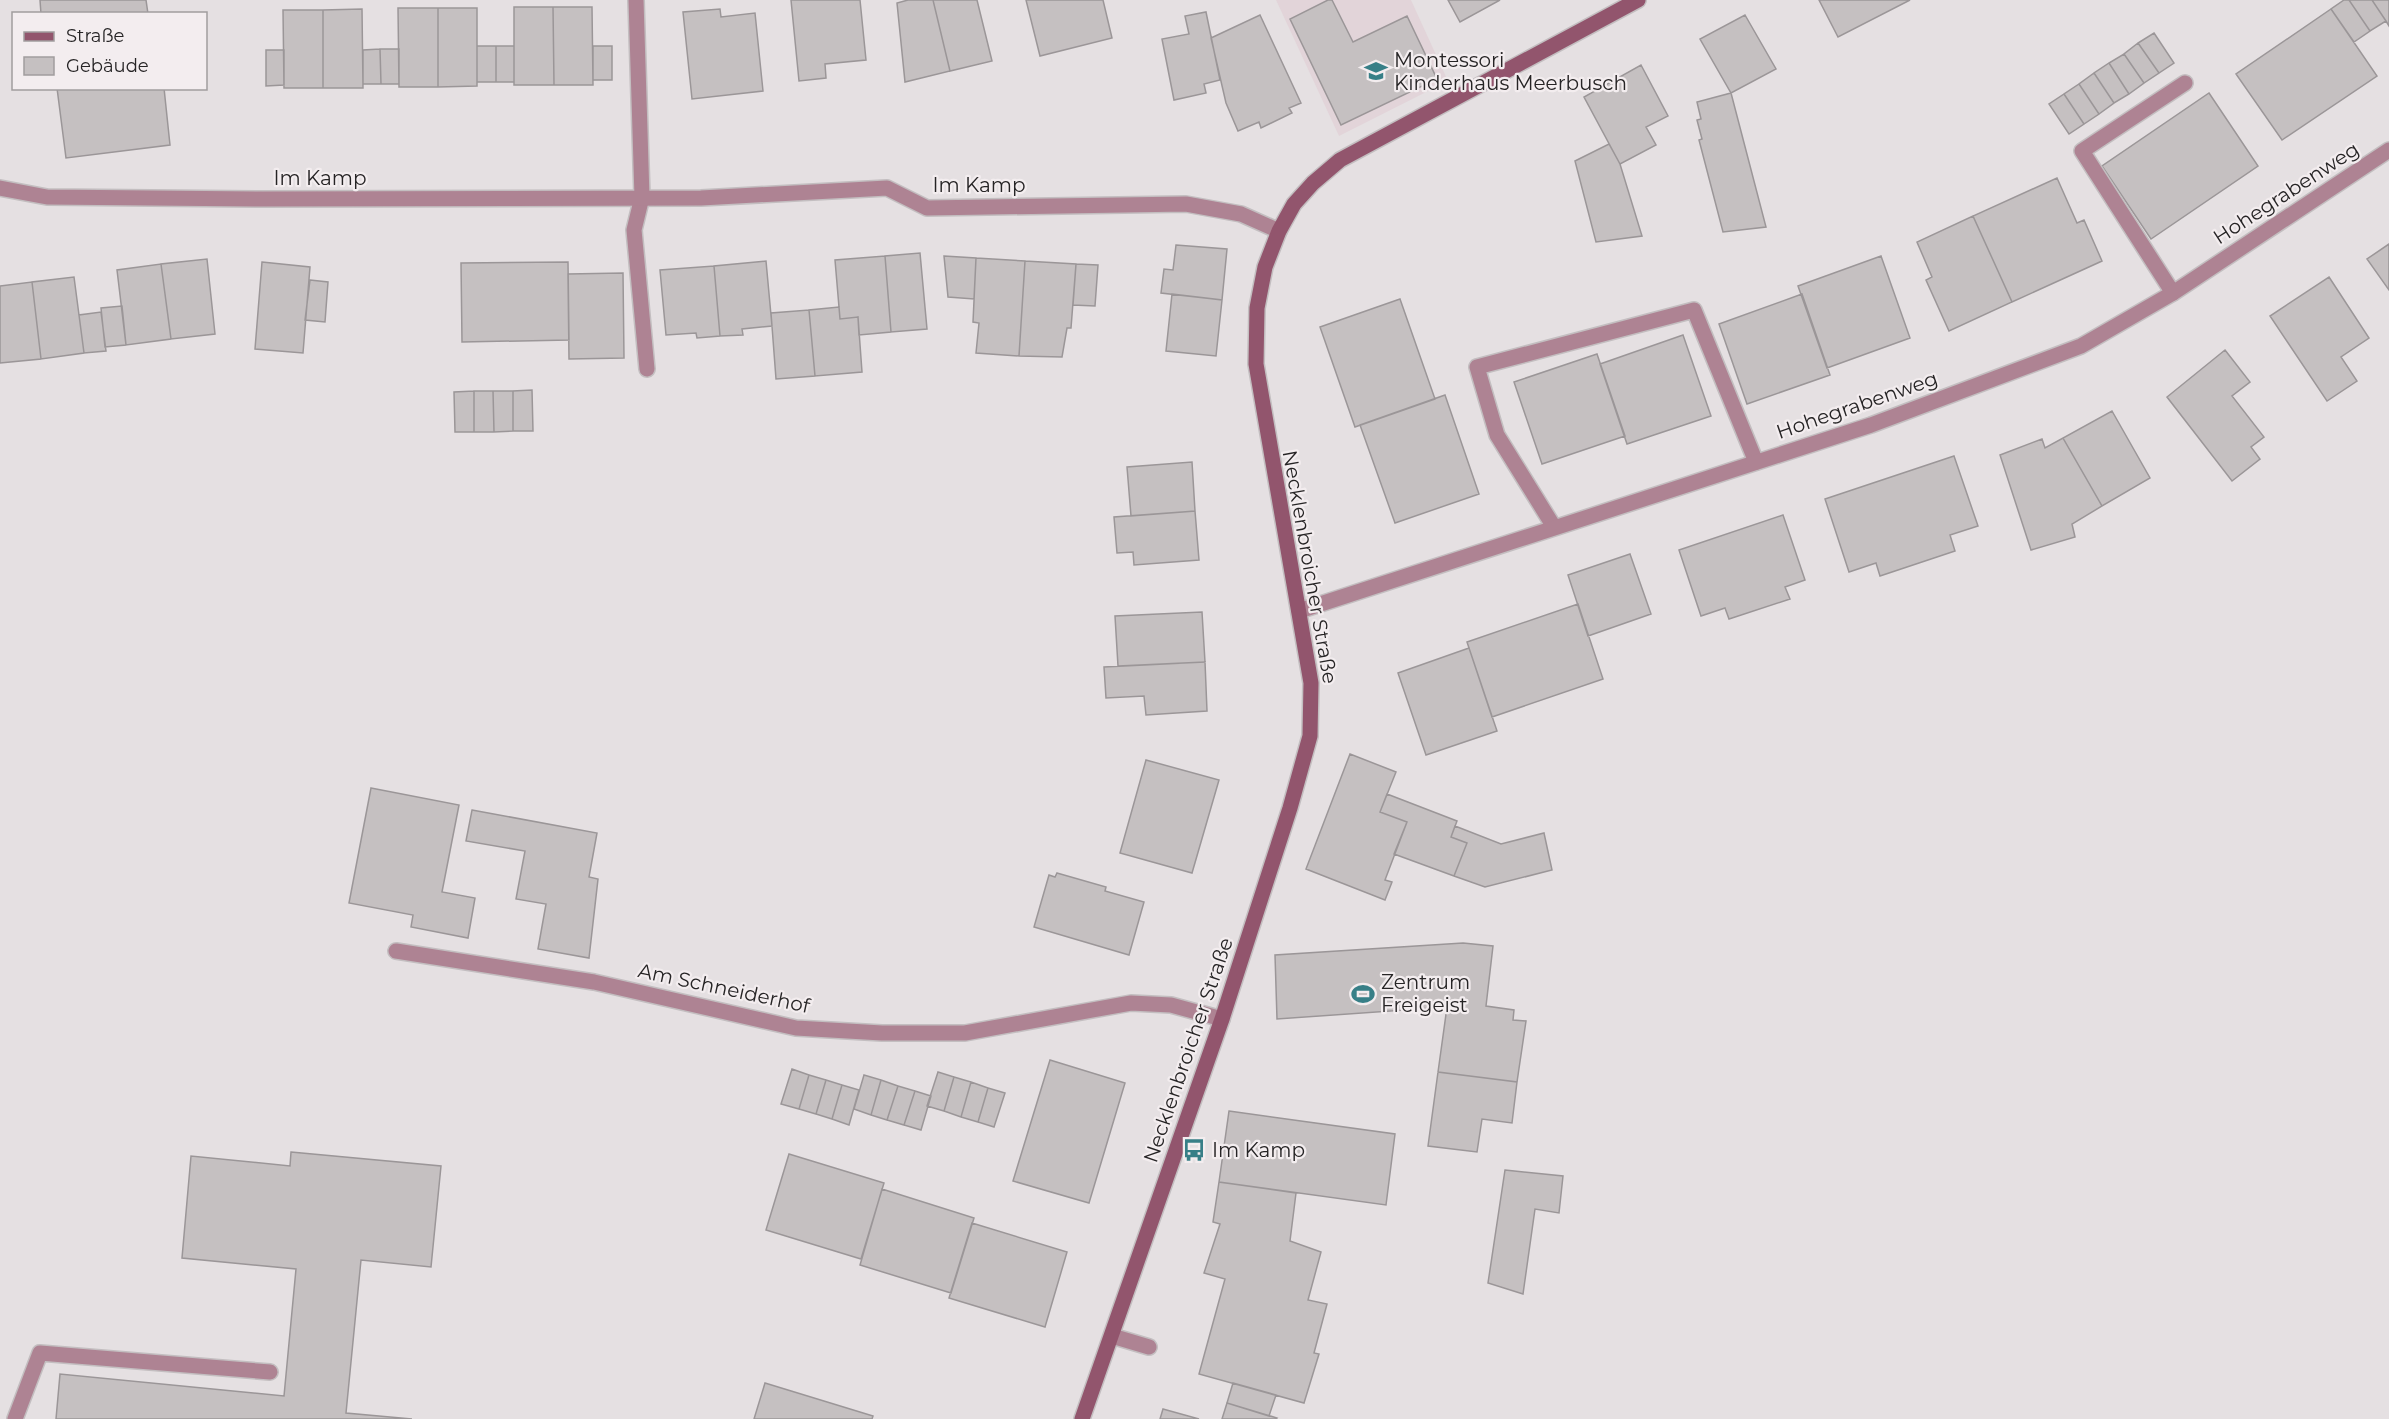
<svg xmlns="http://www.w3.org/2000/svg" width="2389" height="1419" font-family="Montserrat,sans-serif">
	<rect width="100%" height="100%" fill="#e5e0e2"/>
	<path fill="#e2d4d9" d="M1276 0H1411L1448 81 1339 136Z"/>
	<path fill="#c5c0c1" stroke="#9b9698" stroke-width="1.5" d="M40 0H146L148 14H41Z
		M791 0H860L866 60 825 64 826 78 799 81Z
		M908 0H933L950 71 905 82 897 3Z
		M933 0H977L992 61 950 71Z
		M1026 0H1103L1112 38 1040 56Z
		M1328 0H1332L1353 42 1407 16 1437 79 1341 125 1290 19Z
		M1448 0H1500L1460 22Z
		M1819 0H1910L1838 37Z
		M2344 0H2349L2370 31 2354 42 2331 9Z
		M2349 0H2372L2386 21 2370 31Z
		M2372 0H2389V26L2386 21Z
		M514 7H553L554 85H514Z
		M553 7H592L593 85H554Z
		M398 8H438V87H399Z
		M438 8H477V86L438 87Z
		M362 9 363 88H323V10Z
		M720 9 721 17 755 13 763 91 692 99 683 12Z
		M2331 9 2377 76 2282 140 2236 74Z
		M283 10H323V88H284Z
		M1206 12 1220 80 1204 84 1206 93 1174 100 1162 39 1189 34 1185 16Z
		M1260 15 1301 103 1289 108 1292 113 1261 128 1259 122 1238 131 1226 103 1211 38Z
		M1745 15 1776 69 1731 93 1700 39Z
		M2154 33 2174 63 2159 73 2138 43Z
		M2138 43 2159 73 2144 83 2124 54Z
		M477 46H496V82H477Z
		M496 46H514V82H496Z
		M593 46H612V80H593Z
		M380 49H399V84H381Z
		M380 49 381 84H363V50Z
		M266 50H284V85L266 86Z
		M2124 54 2144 83 2129 94 2109 63Z
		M2109 63 2129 94 2114 103 2094 73Z
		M1641 65 1668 116 1646 127 1656 145 1620 164 1584 97Z
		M2094 73 2114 103 2099 114 2079 84Z
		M2079 84 2099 114 2084 124 2064 94Z
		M57 88H164L170 145 66 158Z
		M1731 93 1766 227 1723 232 1699 140 1702 139 1697 120 1701 119 1697 102Z
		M2209 93 2258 166 2151 239 2102 166Z
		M2064 94 2084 124 2069 134 2049 104Z
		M1609 144 1620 164 1642 236 1596 242 1575 161Z
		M2057 178 2077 223 2084 220 2102 261 2012 302 1973 216Z
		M1973 216 2012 302 1949 331 1926 280 1932 277 1917 242Z
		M2389 244V290L2367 259Z
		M1176 245 1227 249 1222 300 1161 293 1164 269 1173 270Z
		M920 253 927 329 891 332 885 256Z
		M885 256 891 332 859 335 858 317 840 319 835 260Z
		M944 256 976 258 974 299 948 297Z
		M1881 256 1910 338 1827 368 1798 286Z
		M976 258 1025 261 1019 356 976 353 979 323 973 322Z
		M207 259 215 334 171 339 161 264Z
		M766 261 772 326 742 329 743 335 720 336 714 266Z
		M1025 261 1076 264 1071 328H1067L1062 357 1019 356Z
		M262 262 310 267 303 353 255 349Z
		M568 262 569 340 462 342 461 263Z
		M161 264 171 339 126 345 117 270Z
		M1076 264 1098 265 1095 306 1073 305Z
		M714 266 720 336 697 338 696 333 666 335 660 270Z
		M623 273 624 358 569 359 568 274Z
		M74 277 84 353 41 359 32 282Z
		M2329 277 2369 338 2341 357 2357 381 2327 401 2270 316Z
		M310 280 328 282 325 322 305 320Z
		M32 282 41 359 0 363V286Z
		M1172 294 1222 300 1216 356 1166 351Z
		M1802 294 1830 375 1747 404 1719 324Z
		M1400 299 1435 399 1355 427 1320 327Z
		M122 306 126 345 105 347 101 308Z
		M839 307 840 319 858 317 862 372 815 376 809 310Z
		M809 310 815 376 776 379 771 313Z
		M101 312 106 351 84 353 79 315Z
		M1683 335 1711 416 1627 444 1600 364Z
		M2225 350 2250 382 2232 396 2264 437 2251 447 2260 459 2232 481 2167 397Z
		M1597 354 1625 436 1542 464 1514 382Z
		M532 390 533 431H513V391Z
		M474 391V432H455L454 392Z
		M474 391H493L494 432H474Z
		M493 391H513V431L494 432Z
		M1445 395 1479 494 1395 523 1360 425Z
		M2112 411 2150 478 2102 506 2063 438Z
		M2063 438 2102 506 2072 524 2075 537 2031 550 2000 455 2042 439 2045 448Z
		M1954 456 1978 526 1950 535 1955 551 1880 576 1876 563 1849 572 1825 499Z
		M1192 462 1195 511 1131 516 1127 467Z
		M1195 511 1199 560 1134 565 1133 552 1117 553 1114 517Z
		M1783 515 1805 580 1785 587 1790 599 1729 619 1725 608 1701 616 1679 550Z
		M1630 554 1651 614 1588 636 1568 575Z
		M1578 604 1603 679 1492 717 1467 642Z
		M1202 612 1205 662 1118 666 1115 616Z
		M1469 648 1497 731 1426 755 1398 673Z
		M1205 662 1207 711 1146 715 1144 696 1106 698 1104 667Z
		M1350 754 1396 772 1380 812 1407 822 1385 880 1392 882 1385 900 1306 869Z
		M1146 760 1219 780 1192 873 1120 853Z
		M371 788 459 805 442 892 475 898 468 938 411 927 413 915 349 903Z
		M1387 794 1457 821 1451 837 1467 843 1454 876 1394 854 1407 822 1380 812Z
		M472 810 597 833 589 877 598 879 589 958 538 949 546 904 516 899 525 851 466 841Z
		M1455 826 1501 844 1544 833 1552 870 1485 887 1454 876 1467 843 1451 837Z
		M1057 873 1106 887 1105 891 1144 902 1129 955 1034 927 1049 875 1055 877Z
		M1463 943 1493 946 1486 1006 1514 1010 1513 1020 1526 1021 1517 1082 1438 1072 1447 1007 1277 1019 1275 955Z
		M1050 1060 1125 1083 1089 1203 1013 1181Z
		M792 1069 809 1075 799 1109 781 1104Z
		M938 1072 954 1077 944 1111 927 1106Z
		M1438 1072 1517 1082 1512 1123 1482 1119 1477 1152 1428 1146Z
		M809 1075 826 1080 816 1114 799 1109Z
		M864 1075 881 1080 871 1115 854 1109Z
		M954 1077 971 1082 961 1117 944 1111Z
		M826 1080 842 1085 832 1119 816 1114Z
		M881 1080 898 1086 887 1120 871 1115Z
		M971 1082 988 1088 978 1122 961 1117Z
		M842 1085 859 1090 849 1125 832 1119Z
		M898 1086 915 1091 904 1125 887 1120Z
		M988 1088 1005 1093 994 1127 978 1122Z
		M915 1091 931 1096 921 1130 904 1125Z
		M1229 1111 1395 1134 1386 1205 1219 1182Z
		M291 1152 441 1166 431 1267 361 1260 346 1413 412 1419H56L60 1374 284 1396 296 1269 182 1258 191 1156 290 1166Z
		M789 1154 884 1183 861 1259 766 1230Z
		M1505 1170 1563 1176 1559 1213 1535 1209 1523 1294 1488 1283Z
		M1219 1182 1296 1193 1290 1241 1321 1252 1308 1300 1327 1304 1314 1353 1319 1354 1304 1403 1199 1374 1225 1279 1204 1273 1220 1224 1213 1222Z
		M882 1189 974 1218 951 1293 860 1265Z
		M972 1223 1067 1252 1045 1327 949 1298Z
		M765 1383 873 1416 872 1419H754Z
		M1233 1383 1276 1395 1269 1416 1227 1403Z
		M1227 1403 1277 1418 1276 1419H1222Z
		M1163 1409 1199 1419H1160Z"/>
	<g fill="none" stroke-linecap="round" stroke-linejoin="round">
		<g stroke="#c3bec0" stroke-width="18">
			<path id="service" d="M642 197 634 230 647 369
				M2173 293 2082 151 2185 83
				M1554 527 1497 435 1477 367 1694 310 1756 462
				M1112 1336 1149 1347
				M15 1419 40 1353 270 1372"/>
		</g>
		<g stroke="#c3bec0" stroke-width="18">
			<path id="minor" d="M636 0 642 197
				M0 188 47 197 257 199 701 198 887 188 927 208 1186 204 1241 214 1279 231
				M1299 611 1871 425 2081 346 2173 293 2389 150
				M396 951 594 982 796 1028 882 1033H965L1131 1003 1171 1005 1222 1019"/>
		</g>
		<g stroke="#c3bec0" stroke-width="18">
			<path id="secondary" d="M1082 1419 1222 1019 1290 808 1310 736 1311 683 1256 364 1257 308 1265 267 1279 231 1294 204 1313 183 1340 160 1638 0"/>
		</g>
		<use href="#service" stroke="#ae8393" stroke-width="15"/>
		<use href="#minor" stroke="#ae8393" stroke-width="15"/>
		<use href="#secondary" stroke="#92556d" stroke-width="15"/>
	</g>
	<defs>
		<g id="school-bare" transform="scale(1.8)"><path d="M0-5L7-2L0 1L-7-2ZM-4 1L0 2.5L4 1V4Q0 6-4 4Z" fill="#377f87" stroke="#f3edef" stroke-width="2.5" paint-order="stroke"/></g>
		<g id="stadium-bare" transform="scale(1.8)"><path d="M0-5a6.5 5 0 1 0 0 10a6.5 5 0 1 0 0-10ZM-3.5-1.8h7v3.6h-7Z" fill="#377f87" stroke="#f3edef" stroke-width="2.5" paint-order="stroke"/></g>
		<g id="bus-bare" transform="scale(1.8)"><path d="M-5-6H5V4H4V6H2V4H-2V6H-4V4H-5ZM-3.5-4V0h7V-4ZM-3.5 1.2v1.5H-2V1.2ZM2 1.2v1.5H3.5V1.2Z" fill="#377f87" stroke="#f3edef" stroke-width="2.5" paint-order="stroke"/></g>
	</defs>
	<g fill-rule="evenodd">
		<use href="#school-bare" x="1376" y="71"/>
		<use href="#stadium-bare" x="1363" y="994"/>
		<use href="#bus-bare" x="1194" y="1150"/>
	</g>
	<g text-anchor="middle" stroke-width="4.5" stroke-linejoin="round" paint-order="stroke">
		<g font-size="20" fill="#262425" stroke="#f3edef" text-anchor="start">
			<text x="1394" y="67">Montessori<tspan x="1394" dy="23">Kinderhaus Meerbusch</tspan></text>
			<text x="1381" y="989">Zentrum<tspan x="1381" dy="23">Freigeist</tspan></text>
			<text x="1212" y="1157">Im Kamp</text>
		</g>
		<g font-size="20" fill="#262425" stroke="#f3edef">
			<text x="320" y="185">Im Kamp</text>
			<text x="979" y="192">Im Kamp</text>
			<text transform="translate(2286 193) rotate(-33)" y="7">Hohegrabenweg</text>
			<text transform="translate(1857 405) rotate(-19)" y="7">Hohegrabenweg</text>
			<text transform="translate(1310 567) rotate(80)" y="7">Necklenbroicher Straße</text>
			<text transform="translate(724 988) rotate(12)" y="7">Am Schneiderhof</text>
			<text transform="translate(1188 1050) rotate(-71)" y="7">Necklenbroicher Straße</text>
		</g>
	</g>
	<rect x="12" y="12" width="195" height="78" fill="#f3edef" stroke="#a19d9e" stroke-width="1.5"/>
	<rect x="24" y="32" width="30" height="9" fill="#92556d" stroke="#a19d9e" stroke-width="1.5"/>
	<text x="66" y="42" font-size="18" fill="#262425">Straße</text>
	<rect x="24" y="57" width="30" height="18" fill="#c5c0c1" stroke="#a19d9e" stroke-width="1.5"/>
	<text x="66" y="72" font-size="18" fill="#262425">Gebäude</text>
</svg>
